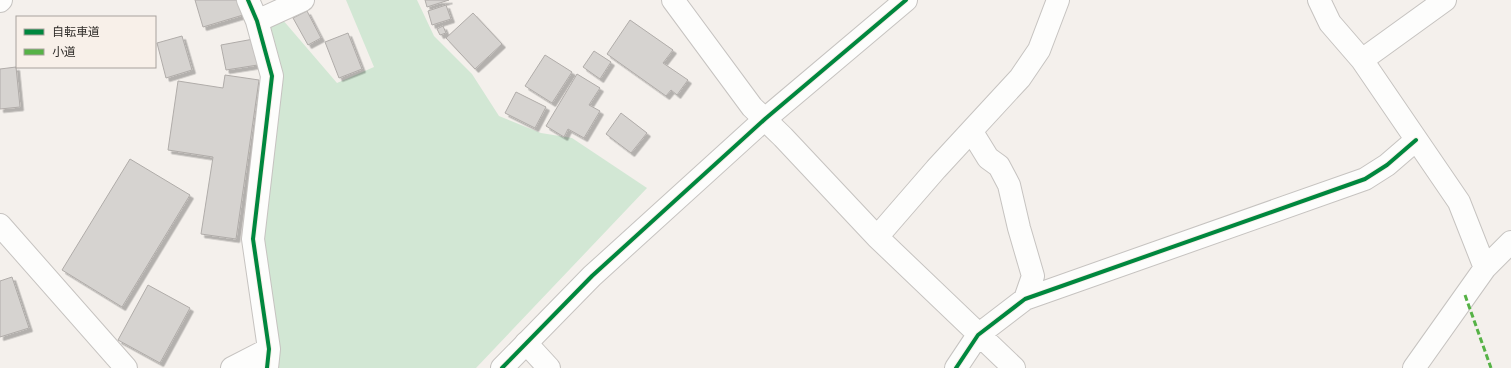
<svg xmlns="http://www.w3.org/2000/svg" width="1511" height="368" font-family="'Work Sans','Noto Sans JP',sans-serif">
	<defs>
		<filter id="shadow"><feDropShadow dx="3.5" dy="3.5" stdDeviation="0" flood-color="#0004"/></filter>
	</defs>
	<rect width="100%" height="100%" fill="#f4f0ec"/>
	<path fill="#d2e7d4" d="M346 0H417L434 36 472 74 499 116 541 133 572 138 647 188 476 368H277L254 231 283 83 270 28 276 12 337 83 374 67Z"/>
	<path fill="#d6d3d0" stroke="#b0aca9" filter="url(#shadow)" d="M195 0H239L243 15 203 27Z
		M425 0H449L427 7Z
		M446 5 451 19 432 25 428 11Z
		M307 11 321 38 308 45 293 18Z
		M473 13 502 44 475 69 446 38Z
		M630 20 673 50 663 63 688 80 677 95 671 90 666 96 607 54Z
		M443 26 446 33 440 35 437 29Z
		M348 33 362 69 339 78 325 42Z
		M182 36 192 70 166 78 157 43Z
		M259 38 264 64 226 70 221 45Z
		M594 51 611 62 600 79 583 67Z
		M545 55 572 72 552 103 525 86Z
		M16 67 20 107 0 109V69Z
		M577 74 600 88 589 105 600 111 584 138 568 129 564 137 546 126Z
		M225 75 259 80 236 239 201 234 213 157 168 150 178 81 223 88Z
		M516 92 546 107 535 128 505 113Z
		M621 113 647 133 631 153 606 134Z
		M130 159 190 195 122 307 62 270Z
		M12 277 29 328 0 337V281Z
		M148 285 190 308 160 363 118 340Z"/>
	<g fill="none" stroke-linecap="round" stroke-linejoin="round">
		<g stroke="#c6c3c0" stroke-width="24">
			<path id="minor" d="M248 0 257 21 272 76 253 239 269 349 267 368
				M673 0 752 107 783 137 877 237 1014 368
				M1319 0 1330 23 1362 60 1459 202 1485 268
				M0 1 1 0
				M257 21 303 0
				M1362 60 1445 0
				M972 132 988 158 999 166 1009 185 1019 228 1033 276 1025 299
				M0 225 126 368
				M877 237 936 169 1020 78 1039 50 1058 0
				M526 343 549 368
				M232 368 269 349
				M956 368 978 335 1025 299 1365 179 1387 165 1416 140
				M1414 368 1485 268 1511 242"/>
		</g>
		<g stroke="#c6c3c0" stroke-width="24">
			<path id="tertiary" d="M502 368 592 276 765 119 906 0"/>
		</g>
		<use href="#minor" stroke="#fdfdfc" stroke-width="22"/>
		<use href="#tertiary" stroke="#fdfdfc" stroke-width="22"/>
		<path stroke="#56b246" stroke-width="3" stroke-dasharray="6 3" stroke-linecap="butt" d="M1465 295 1491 368"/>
		<g stroke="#f8f0e9" stroke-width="6">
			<path id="cycleway" d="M248 0 257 21 272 76 253 239 269 349 267 368
				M502 368 592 276 765 119 906 0
				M956 368 978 335 1025 299 1365 179 1387 165 1416 140"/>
		</g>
		<use href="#cycleway" stroke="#00873e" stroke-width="4"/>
	</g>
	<rect x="16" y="16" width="140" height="52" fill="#f8f0e9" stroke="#a8a29d"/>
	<rect x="24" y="29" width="20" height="6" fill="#00873e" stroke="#a8a29d"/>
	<text x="52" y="36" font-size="12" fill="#302d2a">自転車道</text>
	<rect x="24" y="49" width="20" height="6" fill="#56b246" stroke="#a8a29d"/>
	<text x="52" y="56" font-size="12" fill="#302d2a">小道</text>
</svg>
